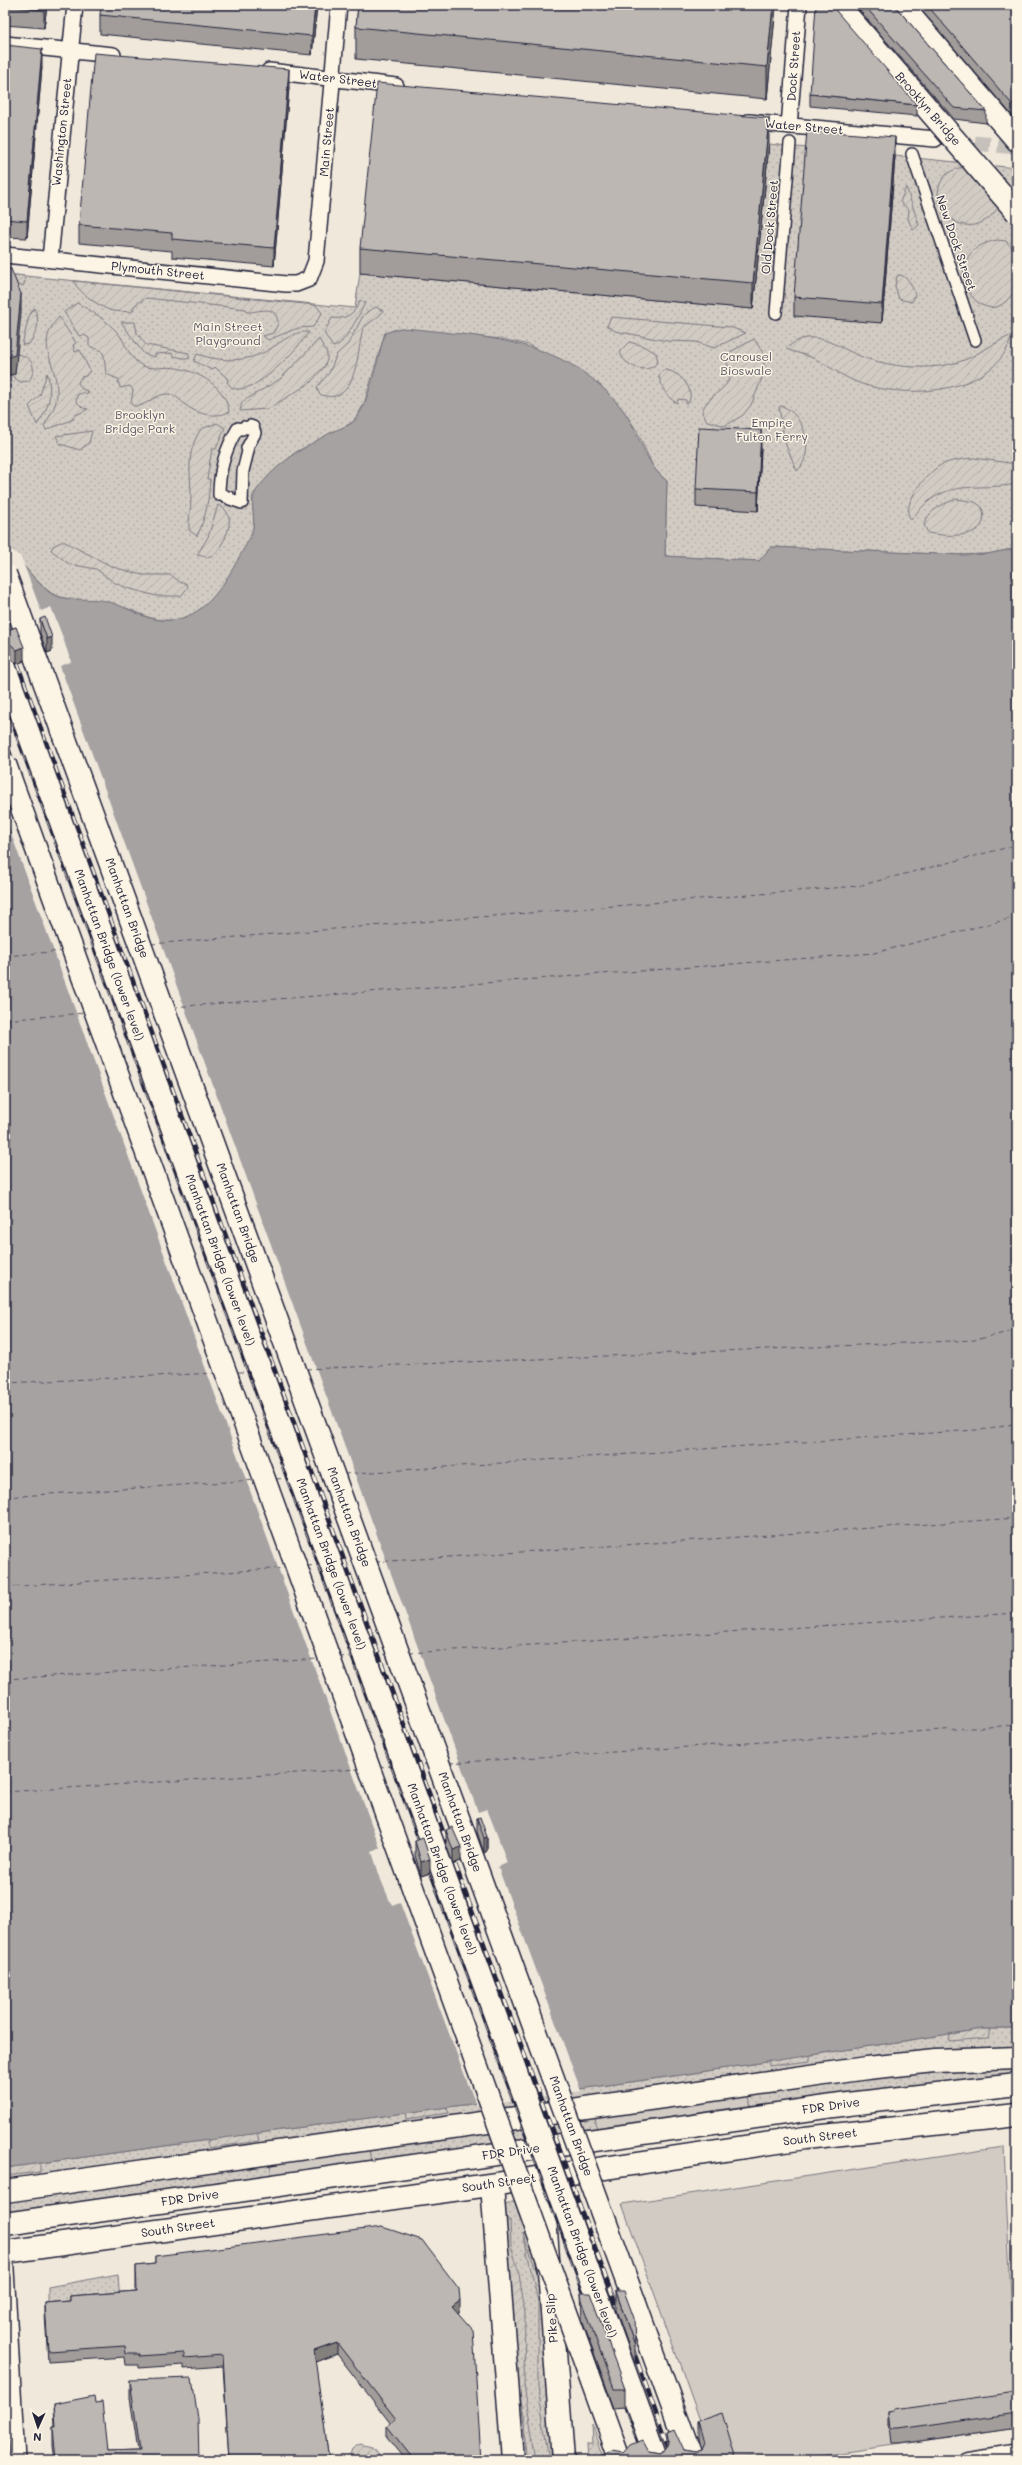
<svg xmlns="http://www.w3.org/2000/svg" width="1022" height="2465" font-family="Mali,sans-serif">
	<defs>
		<pattern id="grass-dots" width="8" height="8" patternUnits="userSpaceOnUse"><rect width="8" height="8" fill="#d1cbc3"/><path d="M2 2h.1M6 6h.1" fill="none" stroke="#b3aea8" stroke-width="1.8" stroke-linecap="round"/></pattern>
		<pattern id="garden-furrows" width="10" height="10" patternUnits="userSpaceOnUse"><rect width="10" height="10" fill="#d1cbc3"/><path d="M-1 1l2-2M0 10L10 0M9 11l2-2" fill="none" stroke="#b3aea8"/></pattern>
	</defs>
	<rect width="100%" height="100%" fill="#efe8db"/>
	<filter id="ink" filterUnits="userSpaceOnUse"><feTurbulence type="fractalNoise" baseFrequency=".025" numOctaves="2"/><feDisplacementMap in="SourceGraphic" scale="8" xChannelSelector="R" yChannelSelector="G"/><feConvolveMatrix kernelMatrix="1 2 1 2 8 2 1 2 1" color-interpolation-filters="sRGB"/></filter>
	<g filter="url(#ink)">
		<path fill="url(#grass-dots)" stroke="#7a767f" d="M769 144 807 148 882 322 895 156 1017 168V548L987 554 962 555 771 547 759 561 665 556 667 481 654 469 637 431 623 410 600 385 529 345 501 339 401 328 385 333 364 404 353 422 294 453 253 494C251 506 255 517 253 528 250 547 216 601 199 611 189 618 173 621 161 620 146 619 135 609 121 607 104 604 61 601 50 592 36 582 20 560 5 547V274L355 308 360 273 753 309Z
			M982 2029H1017V2090L5 2229V2168L674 2076Z
			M512 2202H518L537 2243 553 2460H527L504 2209 506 2205Z
			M118 2274 120 2304 48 2303V2287Z"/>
		<path fill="url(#garden-furrows)" stroke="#7a767f" d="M966 166 1001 203C971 255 918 204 946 175 951 170 959 168 966 166Z
			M906 187 919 225 913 230 908 219 909 210 900 202Z
			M997 240 1006 241 1017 253C1017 263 1018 274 1017 284 1016 290 1011 296 1007 300 978 332 931 253 997 240Z
			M5 274 25 276 24 285 11 287Z
			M901 275C910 279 912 286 915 295L912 302 899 299 895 286 897 276Z
			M74 281 316 305 322 313 313 327 298 328 268 340 263 336 273 333 278 324C277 302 258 313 246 312V309L146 298 135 305 132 312C126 311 119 312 113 311 104 310 75 290 74 281Z
			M360 300 365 303C360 313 344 346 333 347L324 333 332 318C346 320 356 313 360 300Z
			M77 303C92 311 106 320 117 332 126 342 129 360 143 366 153 370 166 366 176 368 199 371 227 388 229 412 216 418 199 415 187 406 181 402 177 395 169 394 155 393 147 407 134 406L131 404 133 390 130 386 120 388 118 379 106 374 104 356 102 351 89 346V338L84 335 79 336 64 312Z
			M376 307 383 311 380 315 363 328C357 352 357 409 319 394L317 387 329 373 337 354 348 344 363 316 368 311Z
			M34 308C41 321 37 333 29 344L22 345 29 316Z
			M59 317 76 343 73 345 75 352 80 350 90 371 86 376 81 377 78 383 82 389 89 392 86 394 84 392 77 395 76 401 83 408 88 409 72 417 74 419 46 430 44 426C50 415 57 406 57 393 58 363 33 345 59 317Z
			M611 317 730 327 746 333 714 348 696 342 667 341 615 331 607 326Z
			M121 322H135L137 333 146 345 189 353V359L173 356 172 353 155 354V357L144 354 141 350Z
			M309 332C298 348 255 397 232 388L227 382 228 379 215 367 212 370 194 361 197 354C221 362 247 363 270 349 283 341 293 331 309 332Z
			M1012 335C998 393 912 399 865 385 845 379 833 368 815 359 805 354 795 353 786 349 814 321 842 353 872 360 903 369 942 371 971 357 985 350 997 341 1012 335Z
			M319 339 327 353V360L324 367 310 383 268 409 240 411 242 402 280 379Z
			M754 339 765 356 762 378 751 405 743 415 725 426 707 421 702 412C708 389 745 389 723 356Z
			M629 342 641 345 656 353 658 361C649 377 622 366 620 351Z
			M17 354C32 357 38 367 29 381L20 382 11 375 15 374Z
			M663 370C677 369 697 389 688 403L686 404V400L678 399 677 403C667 398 661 387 659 376Z
			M47 373C53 394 49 408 37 425L29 406 40 395Z
			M782 406C805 415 816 453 797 471L785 443 779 407Z
			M217 423 225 428 216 449H212L207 479H210C209 499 206 518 197 536L189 530C188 520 191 509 191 499 191 471 185 454 201 429Z
			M92 431 89 443 80 450 60 444 56 436Z
			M974 458 1017 464V484C970 492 944 476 911 520 899 505 929 470 943 464 953 460 964 459 974 458Z
			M957 499 975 502 982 507C993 540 948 537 928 533L924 525C928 510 944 503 957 499Z
			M218 505C240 514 225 542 214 555L207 557 197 555 208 537Z
			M63 541 113 567 142 575H171L181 583H186L188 587 181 596H156L127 588 115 583 96 569 69 564 51 550 53 546Z
			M982 2029H991L989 2038 949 2041 950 2034Z
			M810 2054V2061L769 2066V2060Z
			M446 2107 449 2113 406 2119 407 2112Z
			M257 2133 259 2141 209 2148 207 2144 209 2139Z
			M40 2163V2172L5 2176V2168Z
			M505 2220H510L511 2245 519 2274 525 2313 524 2385 536 2460H527L525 2420 519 2391Z
			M523 2233 542 2286 553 2460H549L538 2387V2302Z
			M592 2424 605 2460H589L588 2444H593Z
			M360 2444 373 2447 379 2454V2460H348L352 2449Z"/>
		<path fill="#d1cbc3" stroke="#7a767f" d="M748 2089 752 2115 598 2137 594 2110Z
			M368 2142 372 2169 273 2184 269 2157Z
			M1004 2147 1017 2427 791 2460H762L752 2457 732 2458 706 2437 622 2204Z"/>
		<path fill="#a6a2a2" stroke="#716f79" d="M400 328C421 329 441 332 461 334 526 342 580 355 623 410 640 432 644 464 667 481L665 556 759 561 771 547 962 555 987 554 1017 548V2029H982L674 2076 5 2168V547C21 560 33 579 49 592 64 603 88 597 105 601 121 604 135 614 150 618 199 631 224 586 243 550 247 543 252 535 253 528 256 508 246 501 262 483 281 460 305 447 330 433 337 429 348 427 354 421 369 406 378 355 385 333Z"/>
		<path fill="#efe8db" d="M5 545 21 557 41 611 51 607 62 635 71 662 60 666 478 1812 487 1809 498 1837 507 1863 498 1867 581 2091 476 2105 400 1903 392 1906 381 1880 372 1852 380 1848 5 817Z"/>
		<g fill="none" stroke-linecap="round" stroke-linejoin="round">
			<path stroke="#575564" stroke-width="1" stroke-dasharray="5 4" stroke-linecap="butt" d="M151 944 858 886 1017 845
				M117 947 130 946
				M83 950 96 949
				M5 956 62 951
				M173 1007 874 953 1017 917
				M141 1009 152 1008
				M105 1012 118 1011
				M5 1020 84 1013
				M306 1369 975 1340 1017 1330
				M272 1371 284 1370
				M238 1372H250
				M5 1383 216 1373
				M344 1474 990 1429 1017 1423
				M310 1476 323 1475
				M276 1479 289 1478
				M5 1497 255 1480
				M375 1562 1017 1518
				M343 1564 354 1563
				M307 1566 320 1565
				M5 1587 286 1568
				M409 1653 1017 1613
				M375 1655 388 1654
				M339 1657 354 1656
				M5 1679 318 1659
				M449 1763 1017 1725
				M415 1765 428 1764
				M379 1767 394 1766
				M5 1792 358 1769"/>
			<path stroke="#c6c0bb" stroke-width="15" stroke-dasharray="15 8" stroke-linecap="butt" d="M952 141 1017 147"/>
			<g stroke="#22223b" stroke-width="14">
				<path id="pedestrian" d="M912 154 975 340
					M776 313 790 143
					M250 426 253 427 255 433 247 448 248 451 243 471 242 503 230 499 229 497H225L224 495H219C219 471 225 449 238 428L242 429 244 427 248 428Z"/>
			</g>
			<g stroke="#22223b" stroke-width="18">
				<path id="minor" d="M5 44 113 55
					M269 71 396 86
					M748 122 935 139
					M789 126 799 5
					M5 255 286 284H296L309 279 316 261 339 5
					M50 259 75 5
					M5 2252 17 2460
					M966 2460 1017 2452"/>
			</g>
			<g stroke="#22223b" stroke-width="25">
				<path id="primary" d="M542 2177 563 2460
					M492 2185 513 2460
					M5 2252 511 2182 805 2138 1017 2115"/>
			</g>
			<g stroke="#22223b" stroke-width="25">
				<path id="trunk" d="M901 5 1017 140"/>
			</g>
			<g stroke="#22223b" stroke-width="25">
				<path id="motorway" d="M5 2191 867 2068 935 2061 1017 2058
					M5 2224 848 2104 1017 2085"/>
			</g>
			<use href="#pedestrian" stroke="#fcf5e5" stroke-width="11"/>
			<use href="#minor" stroke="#fcf5e5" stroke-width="15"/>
			<use href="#primary" stroke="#fcf5e5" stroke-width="22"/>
			<use href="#trunk" stroke="#fcf5e5" stroke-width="22"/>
			<use href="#motorway" stroke="#fcf5e5" stroke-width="22"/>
			<g stroke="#22223b" stroke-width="4.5">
				<path id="rail" d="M5 598 685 2460
					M5 630 619 2314
					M5 702 588 2304
					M5 740 628 2460
					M632 2347 673 2460
					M621 2394 645 2460"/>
			</g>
			<use href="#rail" stroke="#fcf5e5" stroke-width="3" stroke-dasharray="9" stroke-linecap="butt"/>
			<g stroke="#22223b" stroke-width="24" stroke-linecap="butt">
				<path id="secondary-bridge" d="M5 763 620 2460"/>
			</g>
			<g stroke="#22223b" stroke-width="25" stroke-linecap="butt">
				<path id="primary-bridge" d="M5 574 692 2460
					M5 668 657 2460"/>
			</g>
			<g stroke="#22223b" stroke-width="25" stroke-linecap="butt">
				<path id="trunk-bridge" d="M838 5 1017 212"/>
			</g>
			<use href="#secondary-bridge" stroke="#fcf5e5" stroke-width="21"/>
			<use href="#primary-bridge" stroke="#fcf5e5" stroke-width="22"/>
			<use href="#trunk-bridge" stroke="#fcf5e5" stroke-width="22"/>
		</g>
		<path fill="#a29d9a" stroke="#22223b" d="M5 5H47L44 28 5 25Z
			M317 5 312 55 100 34V15Z
			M358 5H776L767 99 356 59V27Z
			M855 5H894L986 111V123L954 119Z
			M917 5H1017V121Z
			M5 45 42 67 27 238 5 237Z
			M289 87 274 266 172 257V251L79 243V225Z
			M810 94 917 105V116L810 106Z
			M769 144 753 309 360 273V248Z
			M895 156 882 323 794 316V297Z
			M761 448 758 511 696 507V489Z
			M40 619 52 651 47 653 40 633Z
			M16 627 24 661 17 664 8 656H5V631Z
			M477 1818 487 1837V1851L484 1853 477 1832Z
			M446 1830 461 1861 453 1864 446 1844Z
			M415 1841 430 1873 421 1876 415 1855Z
			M155 2256 460 2311 458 2313 481 2460H405L387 2438V2426L391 2424 337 2354 315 2362 329 2460H229L223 2366 184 2369V2365L139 2368V2365H126L125 2357 48 2362 45 2314V2303L70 2301V2296L136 2291V2266L155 2264Z
			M616 2291 635 2346V2364L616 2310Z
			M581 2293 625 2389V2407L614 2408 582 2320Z
			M130 2380 199 2460H55L53 2446V2427H55L54 2404 95 2403 107 2451 138 2450 130 2398Z
			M1017 2405V2427L899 2444H892L890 2427V2412Z
			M698 2421 736 2460 624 2453 649 2451 662 2453 667 2447V2432L684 2451 696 2453 701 2450 698 2440Z"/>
		<path fill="#84807d" stroke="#22223b" d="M45 5H47L44 28V10Z
			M315 5H317L312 55V36Z
			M773 5H776L767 99V67Z
			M42 49V67L27 238V221Z
			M289 69V87L274 266V248Z
			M769 118V144L753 309V283Z
			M895 137V156L882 323V304Z
			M21 294V313L15 374 5 376V358Z
			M761 430V448L758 511V492Z
			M52 637V651L47 653V639Z
			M24 647V661L17 664V650Z
			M487 1837V1851L484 1853V1838Z
			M461 1847V1861L453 1864V1850Z
			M430 1859V1873L421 1876V1862Z
			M460 2300V2311L452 2317V2306Z
			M337 2343V2354L314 2363V2351Z"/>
		<path fill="#bcb7b3" stroke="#22223b" d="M5 5H45L44 10 5 6Z
			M101 5H315L312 36 100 15Z
			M358 5H773L767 67 356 27Z
			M816 5H831L917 105 810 94Z
			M864 5H894L986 111 954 108Z
			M927 5H1017V110Z
			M5 45 42 49 27 221 5 219Z
			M94 53 289 69 274 248 172 239V233L79 225Z
			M377 83 769 118 753 283 360 248Z
			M807 130 895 137 882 304 794 297Z
			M5 268 11 269 21 294 15 355 5 358Z
			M699 427 761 430 758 492 696 489Z
			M45 617 52 637 47 639 40 619Z
			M16 627 24 647 17 650 8 642H5V631Z
			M480 1817 487 1837 484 1838 477 1818Z
			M452 1827 461 1847 453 1850 446 1830Z
			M423 1838 430 1859 421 1862 415 1841Z
			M382 2227 422 2240 459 2289 460 2300 452 2306 473 2330 481 2460H414L387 2426 396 2419 337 2343 314 2351 329 2460H229L223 2355 184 2358V2353L139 2356V2354H126L125 2346 48 2351 45 2303 70 2301V2296L137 2291 136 2266 155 2264V2256Z
			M616 2291H624L634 2318 635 2346Z
			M581 2293H590L625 2389H614L582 2301Z
			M192 2378 198 2419 199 2460H56L53 2427H56L54 2404 94 2396 95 2403 102 2402 107 2451 140 2450 130 2380Z
			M1015 2392 1017 2405V2413L899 2430H892L890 2412 896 2411V2409Z
			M722 2413 736 2460H590L613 2451 624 2453 631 2445 643 2440 649 2451 662 2453 669 2444 667 2432 674 2429 684 2451 696 2453 701 2450 704 2443 698 2421Z"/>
	</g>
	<g text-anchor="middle" stroke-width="3" stroke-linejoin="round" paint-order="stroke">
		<g font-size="12" fill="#22223b" stroke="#fcf5e5">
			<text transform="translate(794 66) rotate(-86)" y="4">Dock Street</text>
			<text transform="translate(338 79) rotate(7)" y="4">Water Street</text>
			<text transform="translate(928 109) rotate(49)" y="4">Brooklyn Bridge</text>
			<text transform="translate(804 127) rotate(5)" y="4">Water Street</text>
			<text transform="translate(62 132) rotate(-84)" y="4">Washington Street</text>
			<text transform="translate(327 142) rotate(-85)" y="4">Main Street</text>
			<text transform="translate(770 227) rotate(-85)" y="4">Old Dock Street</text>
			<text transform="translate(956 243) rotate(71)" y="4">New Dock Street</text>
			<text transform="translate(158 271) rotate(6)" y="4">Plymouth Street</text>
			<text transform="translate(127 908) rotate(70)" y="4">Manhattan Bridge</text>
			<text transform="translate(109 955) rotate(70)" y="4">Manhattan Bridge (lower level)</text>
			<text transform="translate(238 1213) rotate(70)" y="4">Manhattan Bridge</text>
			<text transform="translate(220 1260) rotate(70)" y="4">Manhattan Bridge (lower level)</text>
			<text transform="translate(349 1517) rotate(70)" y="4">Manhattan Bridge</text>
			<text transform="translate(331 1564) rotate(70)" y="4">Manhattan Bridge (lower level)</text>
			<text transform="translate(460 1822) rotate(70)" y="4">Manhattan Bridge</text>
			<text transform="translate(442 1869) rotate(70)" y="4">Manhattan Bridge (lower level)</text>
			<text transform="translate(831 2106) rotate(-8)" y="4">FDR Drive</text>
			<text transform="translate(571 2126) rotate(70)" y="4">Manhattan Bridge</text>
			<text transform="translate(820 2137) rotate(-7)" y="4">South Street</text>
			<text transform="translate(511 2152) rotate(-8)" y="4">FDR Drive</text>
			<text transform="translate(499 2183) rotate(-8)" y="4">South Street</text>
			<text transform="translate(190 2198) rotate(-8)" y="4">FDR Drive</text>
			<text transform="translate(178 2228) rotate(-8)" y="4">South Street</text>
			<text transform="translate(582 2252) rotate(70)" y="4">Manhattan Bridge (lower level)</text>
			<text transform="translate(552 2318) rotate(-94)" y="4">Pike Slip</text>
		</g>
		<g font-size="12" fill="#575564" stroke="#fcf5e5">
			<text x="228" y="331">Main Street<tspan x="228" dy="14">Playground</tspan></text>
			<text x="746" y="361">Carousel<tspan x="746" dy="14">Bioswale</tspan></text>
			<text x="140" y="419">Brooklyn<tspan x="140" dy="14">Bridge Park</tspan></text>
			<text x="772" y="427">Empire<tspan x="772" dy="14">Fulton Ferry</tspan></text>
		</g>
	</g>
	<rect width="1022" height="2465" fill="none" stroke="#fcf5e5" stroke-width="20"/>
	<rect x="10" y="10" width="1002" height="2445" fill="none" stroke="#22223b" stroke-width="1.5" filter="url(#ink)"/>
	<g transform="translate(38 2427) rotate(183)" stroke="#fcf5e5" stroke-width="3" paint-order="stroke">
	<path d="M0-3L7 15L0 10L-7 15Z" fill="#22223b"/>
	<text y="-6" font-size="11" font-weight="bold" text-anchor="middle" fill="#22223b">N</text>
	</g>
</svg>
